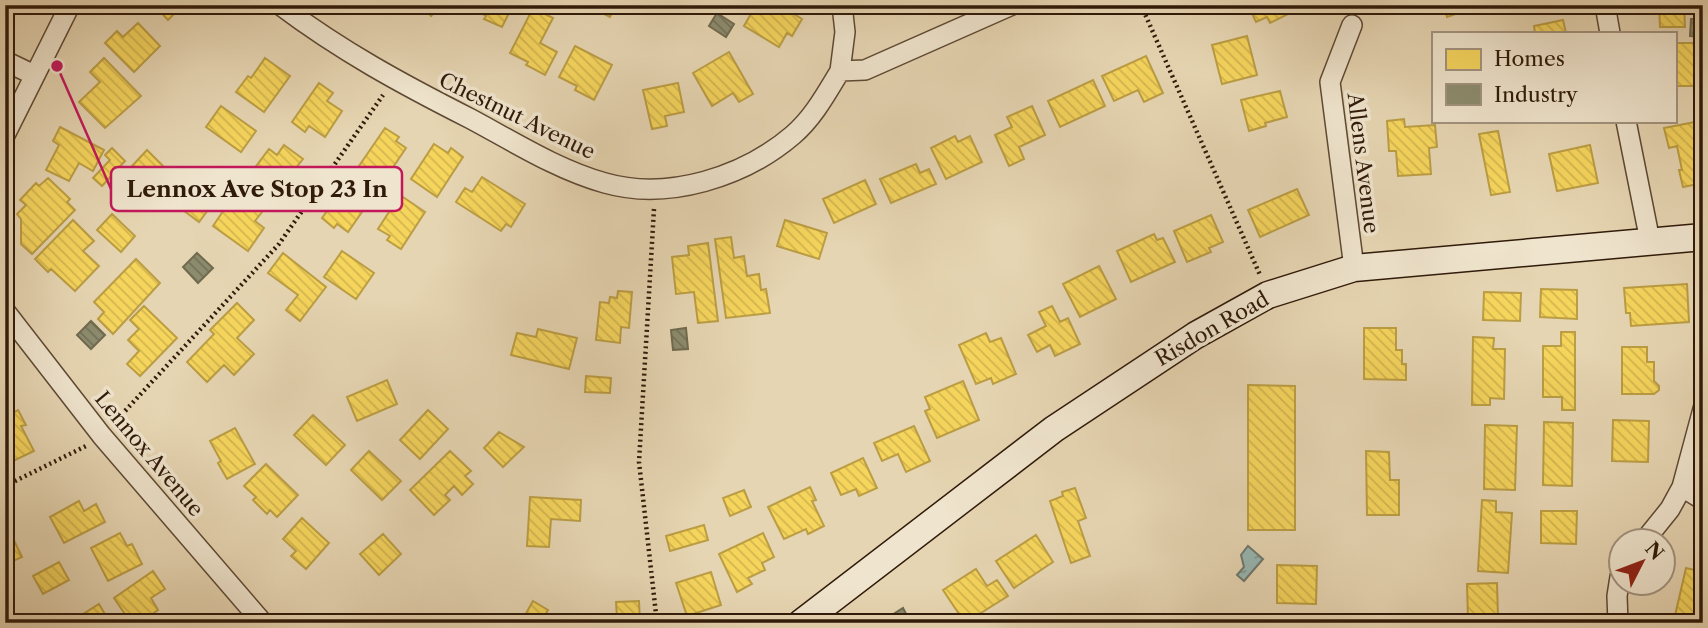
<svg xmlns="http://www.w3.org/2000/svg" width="1708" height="628" font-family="'Libre Caslon Text',serif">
	<defs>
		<pattern id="water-ripples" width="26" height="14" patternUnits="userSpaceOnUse" patternTransform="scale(1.75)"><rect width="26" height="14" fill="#98b7b3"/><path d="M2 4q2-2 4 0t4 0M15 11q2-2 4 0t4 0" fill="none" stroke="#7c9490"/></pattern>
		<pattern id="homes-back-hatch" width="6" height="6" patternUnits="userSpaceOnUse" patternTransform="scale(1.75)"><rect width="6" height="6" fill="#f6d55c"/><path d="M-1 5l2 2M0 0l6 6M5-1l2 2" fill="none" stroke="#d3b64f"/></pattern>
		<pattern id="industry-back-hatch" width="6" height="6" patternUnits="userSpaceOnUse" patternTransform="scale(1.75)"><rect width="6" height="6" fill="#8c8c6e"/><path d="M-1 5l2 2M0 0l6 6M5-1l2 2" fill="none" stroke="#737259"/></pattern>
	</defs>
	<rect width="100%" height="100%" fill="#e6d5b2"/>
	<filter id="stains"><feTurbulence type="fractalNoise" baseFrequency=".00286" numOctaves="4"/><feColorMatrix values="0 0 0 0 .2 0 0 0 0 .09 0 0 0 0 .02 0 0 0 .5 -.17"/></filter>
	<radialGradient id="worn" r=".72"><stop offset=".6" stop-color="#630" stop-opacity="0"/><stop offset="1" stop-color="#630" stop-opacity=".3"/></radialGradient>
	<path fill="url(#water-ripples)" stroke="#6e786f" stroke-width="2" d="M1248 546 1263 559 1244 581 1237 575 1244 567 1241 555Z"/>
	<path fill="url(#homes-back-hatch)" stroke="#bb9d43" stroke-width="2" d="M5 5H25L13 16Z
		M154 5H183L168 20Z
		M421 5H442L431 16Z
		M468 5H513L502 27 484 19 486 16Z
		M598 5H616L610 17 596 10Z
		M756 5H779L802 19 792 36 787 33 779 47 744 26Z
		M1248 5H1298L1300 8 1270 23 1267 17 1256 22Z
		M1443 5H1482L1447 17Z
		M1659 5H1684L1685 27H1660Z
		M533 8 553 18 540 43 557 52 545 75 526 65 528 62 510 53Z
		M1563 20 1566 33H1535L1534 26Z
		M138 23 160 46 134 72 105 43 117 31 123 37Z
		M1247 36 1257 75 1222 84 1212 45Z
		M1675 43H1697L1698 69 1694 68V86H1675Z
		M575 46 612 65 594 100 575 90 577 86 559 77Z
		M729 52 753 94 739 102 733 93 712 106 693 73Z
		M1146 56 1163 93 1144 102 1138 90 1114 101 1102 76Z
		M104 58 141 96 105 128 79 102 100 82 90 72Z
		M265 58 290 76 264 112 236 92 248 76 251 78Z
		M1093 80 1105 106 1060 127 1048 101Z
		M319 83 333 93 327 101 342 111 325 137 309 126 305 132 292 122Z
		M678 83 684 112 665 116 667 126 652 129 643 90Z
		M1280 91 1287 117 1265 123 1266 126 1249 131 1241 100Z
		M221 106 256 131 241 152 206 127Z
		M1032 106 1045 135 1019 147 1024 159 1009 166 995 135 1012 127 1007 117Z
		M1404 119 1405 127 1435 125 1437 147 1429 148 1431 174 1398 176 1396 151H1389L1387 121Z
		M1695 122 1703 158V183L1683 187 1679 170H1682L1677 146 1669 148 1664 128Z
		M60 127 104 150 93 171 79 163 69 181 46 170 59 145 53 141Z
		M385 128 399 137 396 141 406 148 383 182 359 166Z
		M1498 131 1510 192 1491 195 1479 134Z
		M955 136 958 142 970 136 982 162 946 179 931 148Z
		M434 144 448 153 451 148 463 157 437 197 411 179Z
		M284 145 303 159 295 169 302 175 285 198 251 173 269 149 277 155Z
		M1590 145 1598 183 1557 191 1549 154Z
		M112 148 125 161 102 186 93 178 110 160 105 155Z
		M147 150 170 173 154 188 132 166Z
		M916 164 920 173 929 169 936 184 891 203 880 179Z
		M199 173 223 190 199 222 171 201 187 178 192 182Z
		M482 177 525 204 511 227 506 224 501 231 456 202 465 188 472 192Z
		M48 178 70 199 67 202 75 210 32 254 21 244V219L17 214 26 205 20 200 36 183 39 186Z
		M865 180 876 204 834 223 823 199Z
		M347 183 371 199 348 232 337 224 334 228 322 218Z
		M1297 189 1309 215 1260 237 1248 210Z
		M400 195 425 212 401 249 387 240 390 236 378 229Z
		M245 200 262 212 255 221 264 228 248 251 213 226 230 201 240 207Z
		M112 214 135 236 121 252 97 230Z
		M1211 215 1223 242 1209 248 1211 252 1187 262 1174 231Z
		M73 220 94 241 83 251 99 266 75 291 51 269 48 272 35 259Z
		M785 220 827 233 819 259 777 246Z
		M1154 234 1157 240 1163 238 1175 262 1131 282 1117 251Z
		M731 237 734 258 744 256 747 276 759 274 761 290 766 289 770 313 726 318 715 239Z
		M708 243 718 321 698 323 694 292 676 294 672 257 689 255 688 246Z
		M342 251 374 273 356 299 324 277Z
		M283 253 326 287 300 321 286 310 298 295 268 273Z
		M136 259 160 283 113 334 98 319 104 312 94 302Z
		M1099 266 1116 299 1080 317 1063 284Z
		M1687 284 1689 322 1631 326 1630 313H1626L1624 288Z
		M1541 289 1577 290V319L1540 317Z
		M618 291 632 292 629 328 621 327 620 343 596 340 600 302 609 303 610 297 617 298Z
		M1484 292 1521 293 1520 321 1483 320Z
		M237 303 254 320 237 338 254 354 234 375 224 365 207 382 187 362 214 334 210 330Z
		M144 306 177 338 140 376 127 364 139 351 128 340 139 329 130 320Z
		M1052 306 1060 322 1068 318 1080 344 1055 356 1050 345 1037 352 1028 335 1046 326 1039 312Z
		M1364 328H1396V350H1402V364H1406V380L1364 379Z
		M538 329 577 338 569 369 511 355 517 333 536 337Z
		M1561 332H1575V410H1562V397H1543V346H1561Z
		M986 333 990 342 1001 338 1016 374 993 384 991 378 976 384 959 345Z
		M1473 337 1494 338 1493 349H1505L1504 399 1490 398V405H1472Z
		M1622 347H1647V362H1654V381L1659 386V390L1654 394H1622Z
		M586 376 611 378 610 393 585 392Z
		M387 380 397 404 357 421 347 397Z
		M963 381 979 420 937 438 925 411 930 409 925 397Z
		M1248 385 1295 386V530H1248Z
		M18 410 26 425 21 426 34 451 9 463 5 456V417Z
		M428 410 448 429 420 459 400 440Z
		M313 415 345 445 326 465 294 435Z
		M1613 420 1649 421 1648 462 1612 461Z
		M1544 422 1573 423 1572 486 1543 485Z
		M1485 425 1517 426 1515 490 1484 489Z
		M914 426 930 461 906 472 898 454 882 461 874 443Z
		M235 428 255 464 227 479 218 463 221 461 210 441Z
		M499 432 524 447 503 467 484 448Z
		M369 451 401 481 382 500 351 470Z
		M450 451 471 471 465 476 473 484 462 495 454 486 445 495 450 500 434 515 410 490Z
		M1366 451 1389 452 1390 480H1399V515H1367Z
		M863 458 877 488 859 496 856 489 841 495 831 473Z
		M266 464 298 495 277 517 270 510 267 514 253 500 256 497 244 486Z
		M810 487 816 500 812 501 824 526 808 534 806 529 784 539 768 507Z
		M1075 488 1086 518 1078 521 1090 556 1071 563 1050 501 1063 496 1062 492Z
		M744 490 751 507 730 516 723 498Z
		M530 497 581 500 580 521 551 519 549 547 527 546Z
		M1482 500 1496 501V512L1512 513 1508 573 1478 571Z
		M79 501 84 511 96 504 105 522 64 543 50 517Z
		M1541 511H1577L1576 544 1541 543Z
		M302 518 329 543 306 569 291 556 296 551 283 539Z
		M704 525 708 540 670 551 666 536Z
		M9 530 22 557 13 561 5 546V532Z
		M120 533 127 546 132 544 142 564 108 581 91 548Z
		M763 533 774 557 762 563 765 570 748 578 752 584 737 592 719 554Z
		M383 534 401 554 379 575 360 554Z
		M1036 535 1053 562 1014 588 996 561Z
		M59 562 69 580 43 594 33 576Z
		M1277 565 1317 566 1316 604 1277 603Z
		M1686 568 1703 572 1701 623 1674 620Z
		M976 569 987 586 997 580 1008 596 965 623 943 590Z
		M153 571 165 589 151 598 158 610 140 623H131L114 598Z
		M711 572 721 605 687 616 676 583Z
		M1497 583 1498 618 1468 619 1467 584Z
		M533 601 548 610 545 615 557 623H530L524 617Z
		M639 601 640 623H585V620L617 618 616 602Z
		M99 604 110 623H73L72 621Z"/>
	<path fill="url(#industry-back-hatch)" stroke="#706a50" stroke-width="2" d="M717 13 734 24 726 37 709 26Z
		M1691 19H1703V37L1690 36Z
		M197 253 213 268 198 283 183 267Z
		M91 321 105 335 91 349 77 335Z
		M686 328 688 349 673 350 671 330Z
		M903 608 911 623H886L884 620Z"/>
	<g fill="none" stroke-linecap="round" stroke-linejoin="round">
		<g stroke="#5e4934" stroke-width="22">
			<path id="street" d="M280 5C341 51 402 84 471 119 514 142 558 170 605 183 668 201 744 177 793 135 813 118 826 94 840 71L865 70 1012 5
				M1605 5 1610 33
				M1352 25 1330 82 1354 268
				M5 61 34 75
				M840 71 845 32 842 5
				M1626 121 1650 241
				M5 135 70 5
				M5 311 102 436 263 623
				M1682 487 1703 500
				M1645 540 1670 509 1682 487 1703 409
				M1618 623 1617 596 1620 577"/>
		</g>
		<g stroke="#301a0a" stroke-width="29">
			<path id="secondary" d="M801 623 1054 429 1196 335 1268 295 1354 268 1703 237"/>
		</g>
		<path stroke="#301a0a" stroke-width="4.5" stroke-dasharray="2 3.5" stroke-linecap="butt" d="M1141 5 1260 275
			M654 209 639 462 657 623
			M114 423 279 244 383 95
			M5 486 86 446"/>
		<use href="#street" stroke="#efe4cd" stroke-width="19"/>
		<use href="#secondary" stroke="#efe4cd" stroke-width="26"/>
	</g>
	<g text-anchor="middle" stroke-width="7" stroke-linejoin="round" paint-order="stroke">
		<g font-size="21" fill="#301a0a" stroke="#efe4cd">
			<text transform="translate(517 116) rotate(26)" y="7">Chestnut Avenue</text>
			<text transform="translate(1363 163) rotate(83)" y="7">Allens Avenue</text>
			<text transform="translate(1212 329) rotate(-30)" y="7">Risdon Road</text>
			<text transform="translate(149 454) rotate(50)" y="7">Lennox Avenue</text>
		</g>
	</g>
	<path fill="none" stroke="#c2185b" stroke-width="2.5" d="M57 66L111 189"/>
	<circle fill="#c2185b" stroke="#efe4cd" stroke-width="2.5" cx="57" cy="66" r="7"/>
	<rect fill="#efe4cd" stroke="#c2185b" stroke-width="2.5" x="111" y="167" width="291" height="44" rx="7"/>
	<g font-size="23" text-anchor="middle" font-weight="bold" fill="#301a0a">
		<text x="257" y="197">Lennox Ave Stop 23 In</text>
	</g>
	<rect width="1708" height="628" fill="none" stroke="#e6d5b2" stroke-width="28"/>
	<rect x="7" y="7" width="1694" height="614" fill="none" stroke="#301a0a" stroke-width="3.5"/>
	<rect x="14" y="14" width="1680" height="600" fill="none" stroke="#301a0a" stroke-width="2"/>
	<rect x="1432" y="32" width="245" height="91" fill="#efe4cd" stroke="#a3937f" stroke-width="2"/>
	<rect x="1446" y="49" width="35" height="21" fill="#f6d55c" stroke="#a3937f" stroke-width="2"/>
	<text x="1494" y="66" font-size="21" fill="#301a0a">Homes</text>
	<rect x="1446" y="84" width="35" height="21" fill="#8c8c6e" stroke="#a3937f" stroke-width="2"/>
	<text x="1494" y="102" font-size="21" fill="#301a0a">Industry</text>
	<g transform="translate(1642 562) rotate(48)"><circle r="33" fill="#efe4cd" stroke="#a3937f" stroke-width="2"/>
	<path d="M0-5L12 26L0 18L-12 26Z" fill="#8f2418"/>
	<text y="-10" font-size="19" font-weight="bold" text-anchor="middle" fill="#301a0a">N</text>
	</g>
	<rect width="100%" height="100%" filter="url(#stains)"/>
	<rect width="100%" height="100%" fill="url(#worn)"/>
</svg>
